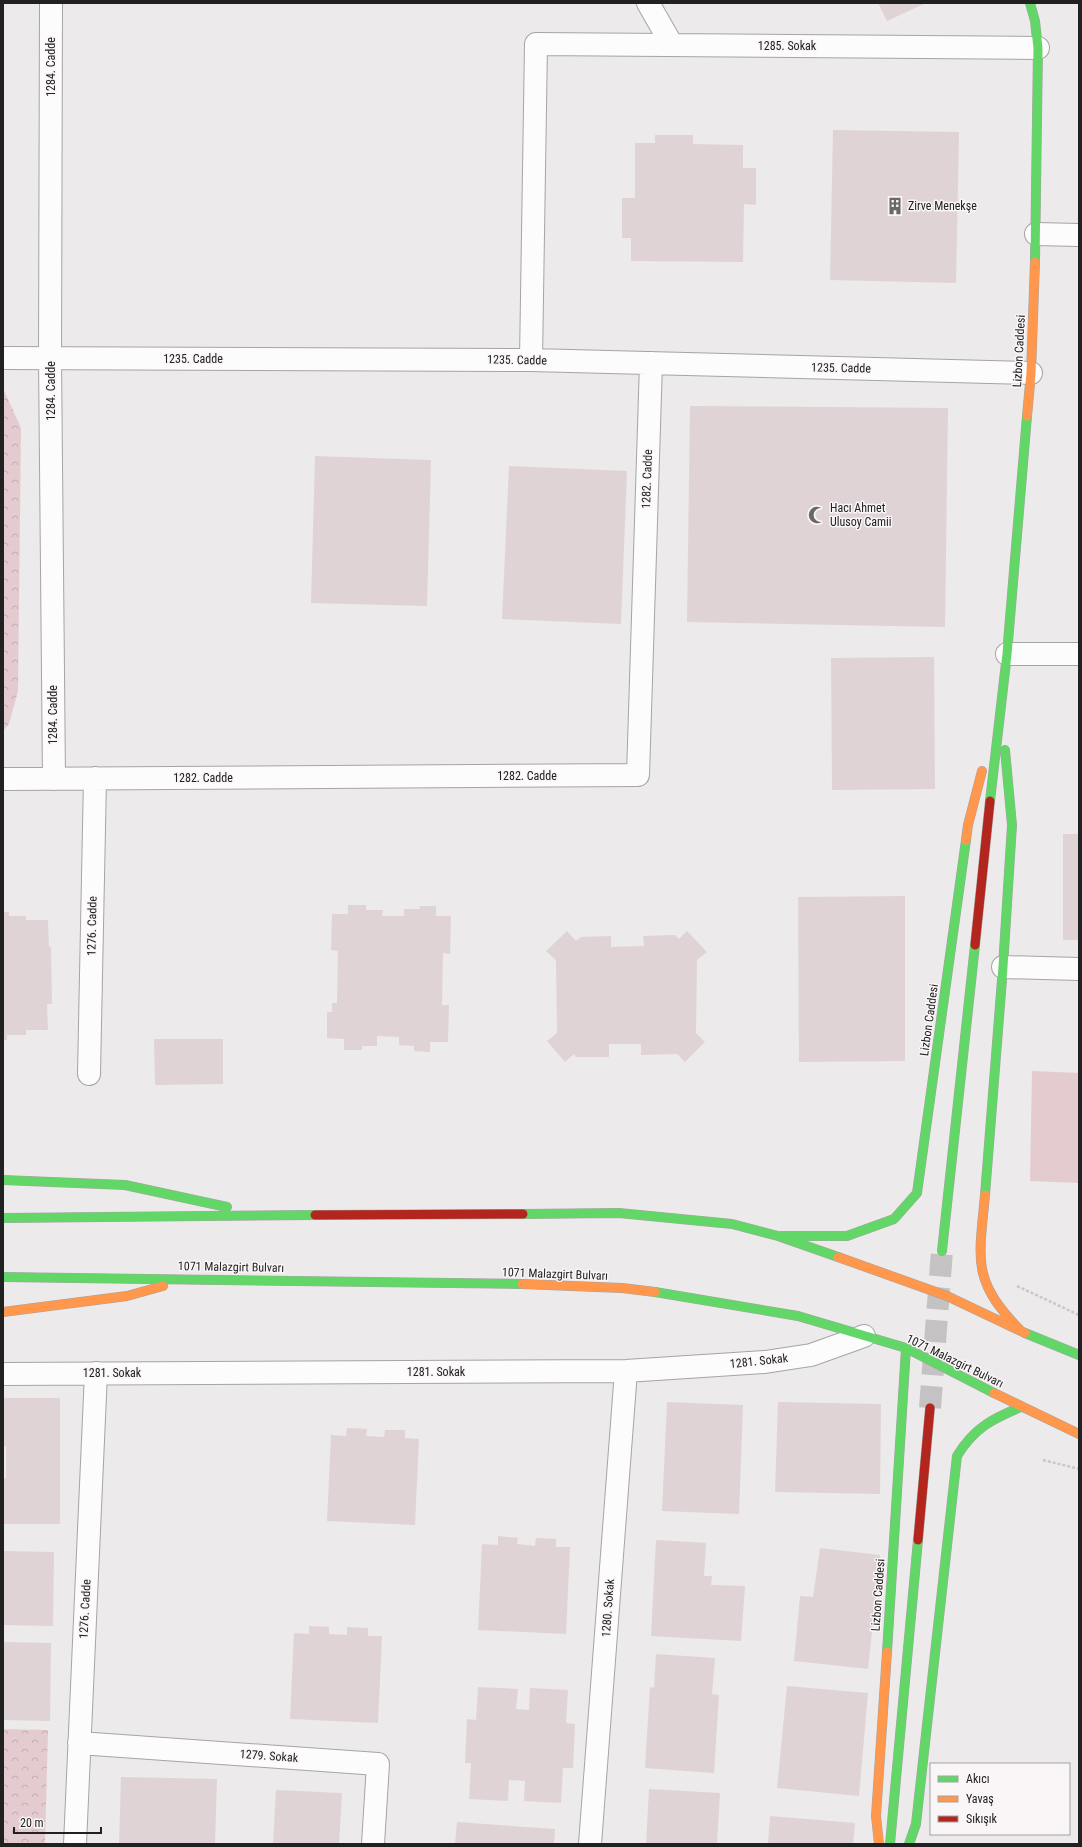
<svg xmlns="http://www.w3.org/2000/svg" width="1082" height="1847" font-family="'Roboto Condensed',sans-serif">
	<defs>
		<pattern id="park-crowns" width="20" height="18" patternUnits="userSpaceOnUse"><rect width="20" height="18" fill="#e4cbd0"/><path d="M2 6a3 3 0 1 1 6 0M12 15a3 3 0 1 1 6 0" fill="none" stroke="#c3aeb2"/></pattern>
	</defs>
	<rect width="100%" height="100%" fill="#eceaea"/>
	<path fill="#e4cbd0" d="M1032 1071 1079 1073V1183L1030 1181Z"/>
	<path fill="url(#park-crowns)" d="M3 388 21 428 18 691 9 724 3 731Z
		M3 1729 48 1730 45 1844H3Z"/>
	<path fill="#e0d3d5" d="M878 3H926L887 21Z
		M833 130 959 132 956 283 830 280Z
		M655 135H693V144L743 145V168H756V205L744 204 743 262 631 261V238H622V198H635V143H655Z
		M690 406 948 408 945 627 687 622Z
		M315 456 431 460 427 606 311 603Z
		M509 466 627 471 621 624 502 619Z
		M934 657 935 789 832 790 831 658Z
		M1063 834H1079V940H1063Z
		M905 896V1061L799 1062 798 897Z
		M348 905H366V910H383L382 916H404V909H420L419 906H436V916H451L450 954 443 953 442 1005H449L448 1042H430V1052L414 1051V1046L399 1045V1037L377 1036V1046H362V1050H344V1039L327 1038V1012H332V1003H337L338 951 331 950 332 914H348Z
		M3 912H9V916H26V920H48L49 947H51L52 1004H47L48 1030H26V1035H7V1040H3Z
		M567 931 576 941 581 937 611 936V947L644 946 643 936 675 935 679 939 687 931 707 952 697 960 696 1033 705 1042 685 1062 677 1054 641 1055V1044H609V1057H576L574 1054 565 1062 547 1041 557 1033 556 960 546 951Z
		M154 1039H223V1084L155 1085Z
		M3 1398H60V1524H3V1478H6V1446H3Z
		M667 1402 743 1405 739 1514 662 1511Z
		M778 1402 881 1404 880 1494 775 1492Z
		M347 1428 367 1429 366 1436 384 1437 385 1430H405V1438L419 1439 415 1525 327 1521 331 1435 346 1436Z
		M498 1536 518 1538 517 1544 535 1546 536 1538 556 1539V1547H570L566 1634 478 1630 482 1544 498 1545Z
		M656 1540 706 1543 704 1576H712L711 1585 745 1586 741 1641 651 1636Z
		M820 1548 880 1555 868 1669 794 1661 800 1596 813 1597Z
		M3 1551 54 1552 53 1626 3 1625Z
		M309 1626 329 1627V1634L347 1635V1627L368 1628V1636H382L378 1723 290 1719 294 1633 309 1634Z
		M3 1642 51 1643 50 1721 3 1720Z
		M656 1654 715 1658 712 1694 719 1695 714 1773 645 1768 650 1687 654 1688Z
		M787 1686 868 1693 859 1796 777 1788Z
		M478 1687 518 1689 516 1709 529 1710 530 1688 568 1690 566 1723 575 1724 573 1768H563L561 1803 524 1801 525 1781 509 1780 508 1801 469 1799 471 1763H465L467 1719 476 1720Z
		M121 1777 217 1779 215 1844H119Z
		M649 1789 720 1793 717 1844H646Z
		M276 1790 342 1793 339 1844H273Z
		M770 1816 855 1823 853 1844H768Z
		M457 1822 555 1829 554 1844H455Z"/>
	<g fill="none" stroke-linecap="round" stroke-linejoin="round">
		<path stroke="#c4c2c2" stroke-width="22" stroke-dasharray="22 11" stroke-linecap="butt" d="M930 1408 942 1251"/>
		<g stroke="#a6a4a4" stroke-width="24">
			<path id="street" d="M51 3 50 359 54 779
				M648 3 672 45
				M1036 234 1079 235
				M3 358 531 360 1031 373
				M531 360 536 44 1038 48
				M1007 654H1079
				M3 779 638 775 651 363
				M1003 967 1079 969
				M89 1074 95 778
				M3 1374 626 1371 765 1362 811 1355 864 1336
				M79 1743 378 1764 373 1844
				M75 1844 96 1373
				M590 1844 626 1371"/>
		</g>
		<g stroke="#a6a4a4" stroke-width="10">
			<path id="fast" d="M1030 3 1035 21 1038 48 1035 262
				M990 801 1007 654 1027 416
				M3 1180 125 1185 227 1207
				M985 1195 1003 967 1012 825 1005 750
				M523 1214 619 1213 732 1224 778 1236 838 1257
				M3 1218 315 1215
				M781 1236H847L894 1219 917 1193 966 840
				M942 1251 975 945
				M3 1277 522 1284
				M655 1292 798 1316 906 1348 994 1393
				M1025 1333 1079 1355
				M887 1652 906 1348
				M890 1844 918 1540
				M909 1844 916 1824 957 1456C974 1428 992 1419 1021 1407"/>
		</g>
		<g stroke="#a6a4a4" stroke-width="10">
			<path id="slow" d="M1027 416 1031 373 1035 262
				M966 840 968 825 982 771
				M985 1195C979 1261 971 1280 1021 1331
				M838 1257 947 1296 1025 1333
				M522 1284 622 1288 655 1292
				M3 1312 127 1296 163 1286
				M994 1393 1079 1434
				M879 1844 876 1816 887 1652"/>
		</g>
		<g stroke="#a6a4a4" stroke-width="10">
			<path id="jam" d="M975 945 990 801
				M315 1215 523 1214
				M918 1540 930 1408"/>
		</g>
		<path stroke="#c9c8c8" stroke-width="2.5" stroke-dasharray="3 2" stroke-linecap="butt" d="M1017 1286 1079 1315
			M1043 1460 1079 1469"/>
		<use href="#street" stroke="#fcfcfc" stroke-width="22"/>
		<use href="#fast" stroke="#63d668" stroke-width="9"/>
		<use href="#slow" stroke="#ff974d" stroke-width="9"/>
		<use href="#jam" stroke="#b3261e" stroke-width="9"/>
	</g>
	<defs>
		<g id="building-bare" transform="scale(1.38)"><path d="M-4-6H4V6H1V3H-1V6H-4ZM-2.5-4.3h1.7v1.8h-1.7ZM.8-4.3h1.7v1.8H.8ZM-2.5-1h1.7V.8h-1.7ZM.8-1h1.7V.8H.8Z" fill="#696767" stroke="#faf6f7" stroke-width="2.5" paint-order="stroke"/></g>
		<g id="mosque-bare" transform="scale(1.38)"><path d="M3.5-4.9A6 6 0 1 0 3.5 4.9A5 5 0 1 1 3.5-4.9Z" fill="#696767" stroke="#faf6f7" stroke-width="2.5" paint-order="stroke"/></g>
	</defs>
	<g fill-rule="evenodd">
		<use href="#building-bare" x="895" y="206"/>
		<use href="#mosque-bare" x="817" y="515"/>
	</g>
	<g text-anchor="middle" stroke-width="3" stroke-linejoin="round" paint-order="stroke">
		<g font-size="12" fill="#222121" stroke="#faf6f7">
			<text x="787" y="50">1285. Sokak</text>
			<text transform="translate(51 67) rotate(-90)" y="4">1284. Cadde</text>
			<text transform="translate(1019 351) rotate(-87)" y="4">Lizbon Caddesi</text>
			<text x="193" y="363">1235. Cadde</text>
			<text transform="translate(517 360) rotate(1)" y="4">1235. Cadde</text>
			<text transform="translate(841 368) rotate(1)" y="4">1235. Cadde</text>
			<text transform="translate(51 391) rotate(-90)" y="4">1284. Cadde</text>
			<text transform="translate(647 479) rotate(-88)" y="4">1282. Cadde</text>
			<text transform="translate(53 715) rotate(-90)" y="4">1284. Cadde</text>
			<text x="527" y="780">1282. Cadde</text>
			<text x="203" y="782">1282. Cadde</text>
			<text transform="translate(92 926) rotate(-89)" y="4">1276. Cadde</text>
			<text transform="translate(929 1020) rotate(-82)" y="4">Lizbon Caddesi</text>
			<text transform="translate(231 1267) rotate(1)" y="4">1071 Malazgirt Bulvarı</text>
			<text transform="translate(555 1274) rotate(2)" y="4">1071 Malazgirt Bulvarı</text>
			<text transform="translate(759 1361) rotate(-6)" y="4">1281. Sokak</text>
			<text transform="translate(955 1361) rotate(26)" y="4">1071 Malazgirt Bulvarı</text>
			<text x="436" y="1376">1281. Sokak</text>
			<text x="112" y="1377">1281. Sokak</text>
			<text transform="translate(878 1595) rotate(-86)" y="4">Lizbon Caddesi</text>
			<text transform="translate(608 1608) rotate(-86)" y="4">1280. Sokak</text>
			<text transform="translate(85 1609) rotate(-87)" y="4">1276. Cadde</text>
			<text transform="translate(269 1756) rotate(4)" y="4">1279. Sokak</text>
		</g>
		<g font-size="12" fill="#222121" stroke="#faf6f7" text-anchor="start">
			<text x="908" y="210">Zirve Menekşe</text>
			<text x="830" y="512">Hacı Ahmet<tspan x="830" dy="14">Ulusoy Camii</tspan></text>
		</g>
	</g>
	<rect width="1082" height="1847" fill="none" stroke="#222121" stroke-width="8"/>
	<rect x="930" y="1763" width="140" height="72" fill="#faf6f7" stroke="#a4a1a1"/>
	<rect x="938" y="1776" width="20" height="6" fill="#63d668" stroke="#a4a1a1"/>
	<text x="966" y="1783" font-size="12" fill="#222121">Akıcı</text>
	<rect x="938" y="1796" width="20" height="6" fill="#ff974d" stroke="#a4a1a1"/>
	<text x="966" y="1803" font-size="12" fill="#222121">Yavaş</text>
	<rect x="938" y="1816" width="20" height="6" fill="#b3261e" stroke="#a4a1a1"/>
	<text x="966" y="1823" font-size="12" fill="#222121">Sıkışık</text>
	<path d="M14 1827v6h87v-6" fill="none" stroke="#222121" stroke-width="2"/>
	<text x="20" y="1827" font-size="12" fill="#222121" stroke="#faf6f7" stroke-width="3" paint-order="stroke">20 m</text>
</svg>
